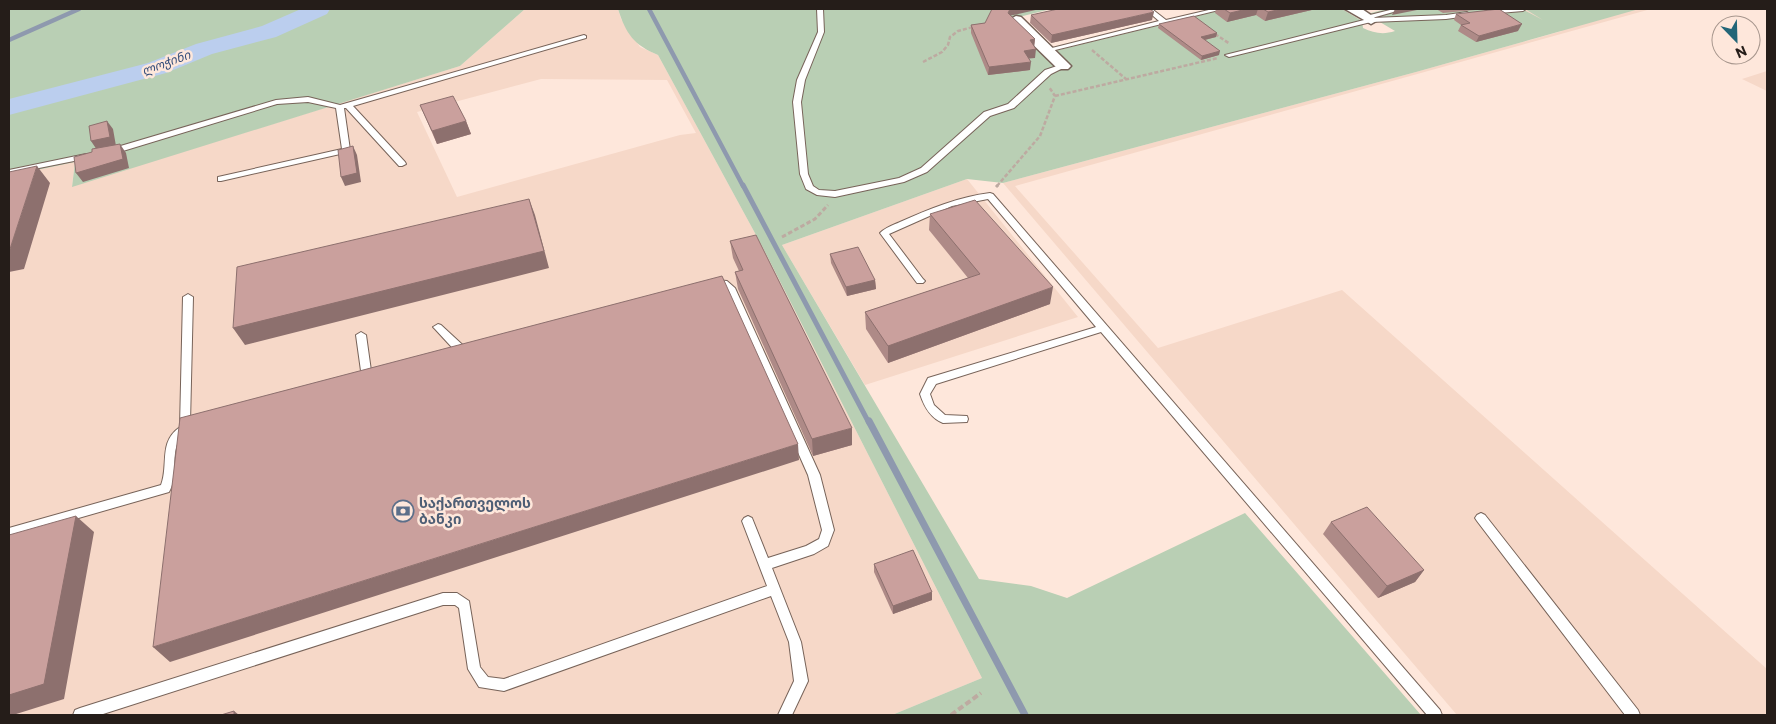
<svg xmlns="http://www.w3.org/2000/svg" width="1776" height="724" font-family="Commissioner,'Noto Sans Georgian',sans-serif">
	<rect width="100%" height="100%" fill="#fee7db"/>
	<path fill="#f6d8c8" fill-rule="evenodd" d="M525 9H618L621 19 640 47 658 55 762 246 982 678 892 715H9V176L75 162 72 186 460 66ZM541 79 667 80 696 133 680 135 457 197 417 112Z
		M1522 9H1651L1015 186 1158 348 1342 290 1767 669V715H1457L1003 183 1416 72 1562 31Z
		M1767 71V91L1742 79Z
		M967 179 1078 317 865 385 782 245Z"/>
	<path fill="#b9cfb4" d="M9 9H525L460 66 72 187 75 162 9 176Z
		M618 9H1051L1011 19 1042 54 1226 9H1342L1362 21 1363 28C1374 33 1383 35 1395 31L1358 9 1371 13 1386 9H1522L1543 20 1525 9H1639L1416 72 1003 183 967 179 782 245 979 579 1031 586 1067 598 1245 513 1421 715H892L982 678 762 246 658 55C634 45 626 34 618 9Z"/>
	<g fill="none" stroke-linecap="round" stroke-linejoin="round">
		<path stroke="#8e99ae" stroke-width="4.5" d="M649 9 743 186
			M9 40 79 9"/>
		<path stroke="#8e99ae" stroke-width="5" d="M743 185 869 423"/>
		<path stroke="#8e99ae" stroke-width="7" d="M869 421 1025 715"/>
		<path fill="#bbceee" fill-rule="evenodd" d="M301 9H330L327 14 276 37 212 54 166 73 9 115V99L148 63 196 44 262 26Z"/>
		<g stroke="#776359" stroke-width="2">
			<path id="service" d="M817 9H823L824 32 805 80 801 102 808 174 813 186 819 190 835 191 899 178 921 168 984 112 1008 104 1045 70 1063 64 1067 66 1051 74 1014 108 990 116 927 172 904 182 835 197 817 195 806 189 800 174 793 102 797 80 818 32Z
				M1145 9H1152L1166 20 1213 9H1223L1047 52 1044 50 1159 21Z
				M1394 9H1404L1372 18 1446 15 1467 12 1470 14 1467 16 1446 19 1371 22 1229 57 1225 55 1372 18 1369 16 1370 15Z
				M1502 9H1526L1523 11 1487 14 1484 12 1487 10Z
				M584 35 586 36V38L353 106 405 162 406 164 402 166H399L346 108H344L350 150 349 152 221 181H218V177L342 149 336 108 308 102 277 104 113 154H110L106 152 107 150 276 100 308 97 340 105Z
				M86 154 90 156 89 158 9 174V170Z
				M990 193 993 194 1440 710 1442 715H1427L1101 332 936 384 930 394 934 405 945 415 967 416 968 419 967 422 943 423C930 418 924 406 920 394L928 378 1096 327 988 199 952 206 889 234 923 279 925 281 923 283H917L880 233C885 228 893 225 900 222 929 209 958 197 990 193Z
				M716 280 727 281 735 288 820 475 834 530 828 546 814 554 772 568 801 642 808 681 792 715H778L794 681 789 642 771 596 504 691 479 687 468 669 459 608 455 605H443L100 715H73L75 710 80 708 443 593H457L469 601 480 667 488 677 504 679 767 586 742 521 744 518 748 516 752 518 768 558 806 546 819 539 822 530 808 475 726 290 722 286 713 285 711 283Z
				M188 294 193 297 190 423 194 424 195 427C191 433 182 434 178 442 171 458 178 477 169 492L9 538V528L161 485C169 465 158 442 180 427L183 297Z
				M438 324 441 325 467 349 468 352 467 355H459L435 329 433 327Z
				M361 332 366 335 372 378 371 381H363L362 378 356 335Z
				M1481 513 1485 515 1638 710 1640 715H1625L1477 521 1475 518 1477 515Z"/>
		</g>
		<g stroke="#776359" stroke-width="3">
			<path id="minor" d="M1345 9H1362L1378 20 1371 24Z
				M1016 16 1021 17 1068 63 1071 66 1068 69H1058L1011 23 1009 20Z"/>
		</g>
		<path stroke="#bdaaa1" stroke-width="2.5" stroke-dasharray="4 2" stroke-linecap="butt" d="M1215 34 1230 44
			M1092 50 1126 79
			M923 62 942 52 948 45 950 37 958 31 988 23
			M1055 96 1218 58
			M997 186 1040 136 1055 96 1049 87"/>
		<path stroke="#bdaaa1" stroke-width="3" stroke-dasharray="4.5 2.5" stroke-linecap="butt" d="M996 187 998 185
			M782 237 815 219 828 205"/>
		<path stroke="#bdaaa1" stroke-width="4" stroke-dasharray="6 3" stroke-linecap="butt" d="M951 715 981 693"/>
		<use href="#service" fill="#fff" fill-rule="evenodd"/>
		<use href="#minor" fill="#fff" fill-rule="evenodd"/>
	</g>
	<path fill="#ae8a87" d="M1216 9H1316L1265 21 1256 15 1227 22 1215 13Z
		M1436 9H1486L1443 13Z
		M1456 14 1518 31 1476 42 1458 31 1461 25 1454 20Z
		M1031 15 1152 20 1051 43 1030 23Z
		M1011 16 1035 39 1034 47 1035 58H1029L1030 70 988 75 971 33V25L985 23Z
		M1159 24 1217 33 1216 37 1205 40 1219 55 1201 60 1158 28Z
		M420 105 466 121 471 134 437 144Z
		M930 214 1050 304 888 363 866 329 865 312 968 278 929 230Z
		M730 241 852 445 813 456 738 289 735 272 739 271 733 258Z
		M830 254 875 280 876 289 847 296 831 263Z
		M1331 522 1424 570 1415 582 1378 598 1323 534Z
		M874 564 932 600 893 614 874 572Z"/>
	<path fill="#8d706e" d="M1010 9H1040L1009 16 1008 13Z
		M1247 9H1258L1256 15 1227 22 1230 13Z
		M1282 9H1316L1265 21 1268 12Z
		M1395 9H1422L1392 15Z
		M1154 12 1152 20 1051 43 1052 35Z
		M1522 24 1518 31 1476 42 1479 36Z
		M1217 33 1216 37 1200 41 1201 37Z
		M1035 39 1034 47 1030 40Z
		M1036 49 1035 58 1024 59V51Z
		M1220 51 1219 55 1201 60 1202 56Z
		M1031 62 1030 70 988 75 989 67Z
		M107 121 113 129 116 146 97 150 91 141Z
		M466 121 471 134 437 144 432 131Z
		M120 144 126 153 129 168 83 182 76 173Z
		M353 146 357 155 361 182 345 186 341 177Z
		M37 166 50 183 24 269 9 272V252Z
		M529 199 535 215 549 268 245 345 233 328Z
		M875 280 876 289 847 296 846 287Z
		M1053 287 1050 304 888 363V346Z
		M852 428V445L813 456 812 439Z
		M798 444 799 460 170 662 153 647Z
		M76 516 94 532 64 699 13 715H9V695Z
		M1424 570 1415 582 1378 598 1387 586Z
		M932 592V600L893 614V606Z
		M234 711 239 715H234Z"/>
	<path fill="#caa09d" stroke="#8d706e" d="M992 9H1010L1008 13 1035 39 1030 40 1036 49 1024 51 1031 62 989 67 971 25 985 23Z
		M1058 9H1150L1154 12 1052 35 1031 15Z
		M1224 9H1247L1230 13Z
		M1263 9H1282L1268 12Z
		M1499 9 1522 24 1479 36 1461 25 1470 23 1456 14Z
		M1194 16 1217 33 1201 37 1220 51 1202 56 1159 24Z
		M453 96 466 121 432 131 420 105Z
		M107 121 110 137 91 141 89 126Z
		M120 144 123 159 76 173 74 157 92 152V149Z
		M353 146 357 173 341 177 338 150Z
		M37 166 9 252V172Z
		M529 199 544 251 233 328 237 267Z
		M975 200 1053 287 888 346 865 312 980 274 930 214Z
		M756 235 852 428 812 439 735 272 743 270 730 241Z
		M858 247 875 280 846 287 830 254Z
		M722 276 798 444 153 647 180 418Z
		M1367 507 1424 570 1387 586 1331 522Z
		M76 516 44 684 9 695V535Z
		M913 550 932 592 893 606 874 564Z
		M234 711V715H221Z"/>
	<defs>
		<g id="bank-ring" transform="scale(1.125)"><circle r="9.5" fill="#fee7db" stroke="#5c6f8a" stroke-width="1.5"/><path d="M-6-4H6V4H-6ZM0-2.3a2.3 2.3 0 1 0 0 4.6a2.3 2.3 0 1 0 0-4.6Z" fill="#5c6f8a"/></g>
	</defs>
	<g fill-rule="evenodd">
		<use href="#bank-ring" x="403" y="511"/>
	</g>
	<g text-anchor="middle" stroke-width="5" stroke-linejoin="round" paint-order="stroke">
		<g font-size="12" font-style="italic" fill="#354e7b" stroke="#fee7db">
			<text transform="translate(166 63) rotate(-20)" y="4">ლოჭინი</text>
		</g>
		<g font-size="14" font-weight="bold" fill="#4e5e75" stroke="#fee7db" text-anchor="start">
			<text x="419" y="508">საქართველოს<tspan x="419" dy="16">ბანკი</tspan></text>
		</g>
	</g>
	<rect width="1776" height="724" fill="none" stroke="#251d19" stroke-width="20"/>
	<g transform="translate(1736 40) rotate(157)"><circle r="24" fill="#fee7db" stroke="#a7968d"/>
	<path d="M0-4L9 19L0 12L-9 19Z" fill="#236678"/>
	<text y="-8" font-size="14" font-weight="bold" text-anchor="middle" fill="#251d19">N</text>
	</g>
</svg>
